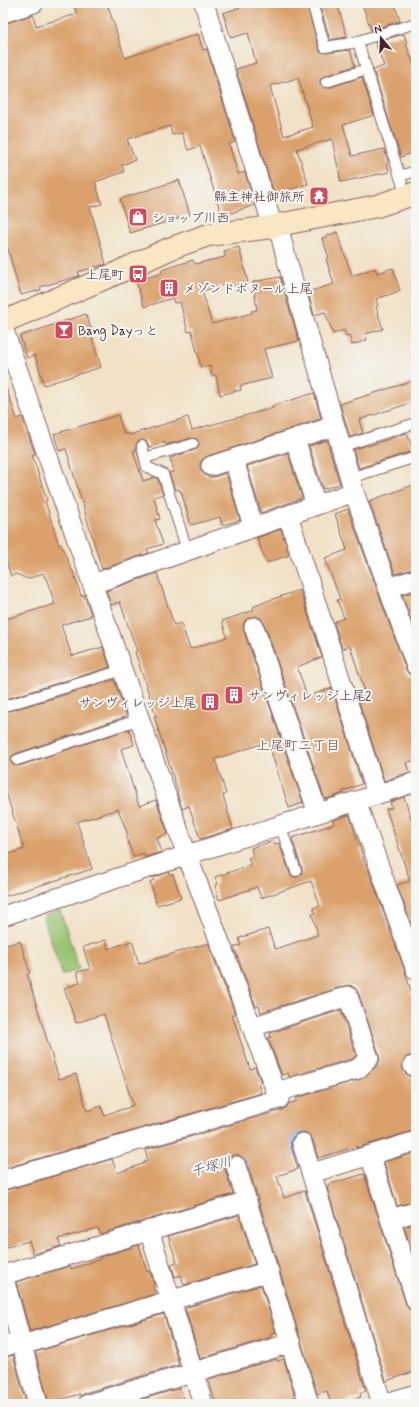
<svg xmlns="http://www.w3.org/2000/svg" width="419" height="1407" font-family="Mynerve,'Klee One',sans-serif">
	<rect width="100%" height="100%" fill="#f6f6f2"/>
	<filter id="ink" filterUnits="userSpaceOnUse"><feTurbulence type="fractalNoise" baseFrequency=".025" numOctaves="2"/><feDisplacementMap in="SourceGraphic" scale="8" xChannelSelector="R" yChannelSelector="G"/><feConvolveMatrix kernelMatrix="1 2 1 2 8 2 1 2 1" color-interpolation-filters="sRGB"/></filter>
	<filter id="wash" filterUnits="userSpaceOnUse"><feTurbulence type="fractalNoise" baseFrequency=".012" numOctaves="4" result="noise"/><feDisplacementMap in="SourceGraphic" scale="16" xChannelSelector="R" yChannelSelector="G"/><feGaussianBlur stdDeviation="0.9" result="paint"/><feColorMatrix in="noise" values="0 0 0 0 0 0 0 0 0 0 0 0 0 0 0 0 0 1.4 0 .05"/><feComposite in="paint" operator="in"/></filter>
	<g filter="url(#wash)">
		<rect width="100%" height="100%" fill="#f1e1c6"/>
		<path fill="#94c270" stroke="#6f704e" d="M60 910 79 969 62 975 43 916Z"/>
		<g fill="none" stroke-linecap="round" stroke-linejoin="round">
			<path stroke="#79b3ea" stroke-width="32" d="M183 1174 238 1159 416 1100
				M3 1225 48 1213"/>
		</g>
		<g id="blocks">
			<path fill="#daa16c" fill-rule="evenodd" d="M73 3H107L125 58 198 34 203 50 207 49 235 142 229 144 238 174 245 172 255 205 222 216 200 146 188 150 182 133 172 135 170 126 127 139 135 160 122 165 124 172 95 182 102 204 90 207 106 264 78 272 79 276 40 287 41 290 21 295 3 233V24L33 15 36 26 77 14Z
				M263 3H306L320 51 326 53 350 50 355 66 324 76 320 80V84L324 88H328L362 77 374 115 343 125 352 156 384 149 388 161 387 162 389 172 341 182 332 139 297 149 308 184 274 194 236 69 256 63 248 33 231 38 223 13 250 4 251 7ZM298 78 313 127 284 136 270 86Z
				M319 3H337L347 37 330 40Z
				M362 3H394L400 21 371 30Z
				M404 34 407 43 406 44 416 71V152L401 157 373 70 384 66 375 42Z
				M179 180 190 215 130 233 120 199Z
				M337 232 352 276 375 268 377 273 393 268 400 291 376 299 378 306 376 307 383 329 365 334 367 340 352 345 349 335 346 336 344 330 333 334 325 312 314 315 308 292 334 284 326 259 329 258 322 238Z
				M239 247 248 282 233 286 232 283 202 291 212 324 252 313 251 311 257 310 253 282 280 277 299 341 264 349 272 378 240 386 241 390 220 395 216 375 212 376 210 366 201 368 192 331 188 332 180 302 174 303 173 298 144 307 136 281 162 273 161 270 193 260 195 264 225 257 224 251Z
				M86 314 93 334 91 335 101 367 44 385 35 355 27 358 20 336Z
				M416 380V401L359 420 363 433 350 437 340 404Z
				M5 385 17 419 22 417 35 454 32 455 47 500 45 501 59 545 61 544 72 571H73L81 596 84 595 90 612 91 616 61 625 72 656 103 647 110 667 6 699 3 701V620L55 604 46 578H45L43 573 28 579 16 574 11 576 3 552V386Z
				M314 393 321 419 208 456 203 459 200 463V469L204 474 208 477H214L226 473 240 520 222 525 220 517 191 525 181 491 180 492 179 489 175 490 169 473 174 471 170 458 197 449 199 445 197 439 191 438 166 445 165 442 149 447 147 442 144 440 138 441 136 445V450L133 451 143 481 155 477 158 479 163 494 154 497 160 519 155 520 163 544 147 549 149 553 102 569 66 449 59 451 54 434 118 415 124 434 128 433 129 435 188 417 192 430 273 408 272 406Z
				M407 433 413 451 359 468 353 450 367 445 368 446Z
				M327 440 340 484 323 489 309 446Z
				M288 453 302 498 261 513 247 466Z
				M416 484V568L395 574 369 501Z
				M348 509 406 670 409 674 414 677 416 683V760L406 763 409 772 384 781 356 692 364 689 350 646 342 649 334 622 344 618 337 600 340 599 325 558 347 550 335 514Z
				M281 529 289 555 266 563 257 538Z
				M157 573 174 625 181 623 190 649 227 637 222 621 254 610 253 607 267 601 300 590 322 657 297 667 299 672 307 697 332 688 362 784 343 791 344 793 326 799 324 797 264 623 261 618 256 616 251 617 245 620 243 625 244 631 303 803 289 808 268 742 215 759 226 794 223 795 233 829 200 839 189 806 182 809 177 793 178 792 154 716H156L135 652 137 651 120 602 111 605 106 591Z
				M416 591V628H414L402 595Z
				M114 680 126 714 125 715V717L15 754 12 756 11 762 13 765 19 766 129 729 134 745 121 749 139 806 156 800 168 834 157 838 162 852 145 857 144 853 133 857 126 836 128 835 118 809 77 822 92 869 6 896 3 888V856L24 849 3 783V709L6 711H10Z
				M404 797 416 833V921L411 923 397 885 410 881 386 809 392 808 390 802Z
				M349 815 365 863H366L405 972 416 1008V1054L410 1056 405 1058 402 1064 403 1070 406 1074 410 1077H416V1130L356 1148 358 1146 318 1158 313 1140 310 1135 304 1132 298 1133 294 1136 291 1141V1146L298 1169 277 1176 284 1198 305 1191 366 1391 360 1393 361 1397 347 1401 348 1404H331L327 1391 317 1394 247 1163 243 1158 238 1155H233L228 1158 225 1163V1169L233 1194 100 1234 98 1228 58 1239 61 1246 33 1254 29 1241 7 1247 3 1234V1232L7 1231 3 1219V1191L112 1159 117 1173 145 1163 144 1161 148 1160 145 1150 282 1110 287 1107 288 1104 297 1101 296 1098 361 1079 377 1066 380 1060 379 1054 358 992 355 988 350 985 345 986 261 1012 259 1006 256 1007 234 947 241 945 239 938 268 929 275 949 318 935 312 914 315 913 313 908 320 906 311 881 261 898 257 887 219 900 215 885 218 884 215 877 251 865 248 858 253 856 251 848 273 841 275 844 279 843 291 876 295 877H298L302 873V869L292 838 334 824 333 820Z
				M169 872 170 875 173 874 181 898 157 905 150 882 154 880 153 878Z
				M106 940 108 949 132 941 139 964 208 943 235 1014 232 1015 250 1069 255 1067 261 1083 258 1084 261 1093 3 1169V946L20 941 30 973 27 974 59 1079 76 1074 87 1111 101 1106 104 1115 130 1107V1106L133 1105 104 1014 76 1023 64 988 80 983 77 972 90 969 83 947Z
				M341 1010 356 1055 352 1059 289 1077 288 1073 282 1075 268 1038 271 1037 270 1033Z
				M416 1153V1201L397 1206 384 1162Z
				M364 1174 406 1304 409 1309 416 1312V1371L386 1381 327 1188 330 1184Z
				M239 1215 255 1264 184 1285 181 1275 175 1277 171 1264 177 1262 168 1236Z
				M416 1223V1264L404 1227Z
				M139 1245 147 1272 150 1271 154 1284 153 1285 155 1294 30 1331 16 1282 70 1266 71 1269 100 1259V1257Z
				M261 1285 276 1333 271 1334V1337L200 1359 185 1308Z
				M164 1314 179 1365 85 1393 80 1397V1394L49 1403 35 1352Z
				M13 1355 26 1403 3 1404V1358Z
				M277 1359V1361L284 1359 297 1404H216L208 1379Z
				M180 1388 185 1404H126Z"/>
		</g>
	</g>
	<g filter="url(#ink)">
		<use href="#blocks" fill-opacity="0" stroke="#846361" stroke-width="1"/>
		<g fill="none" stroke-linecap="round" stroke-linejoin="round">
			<g stroke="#846361" stroke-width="12">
				<path id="lane" d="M312 3 325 47 352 43 416 23
					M358 42 406 196
					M326 82 367 69
					M400 176 416 171
					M142 446 147 467 163 474 187 550
					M340 447 416 423
					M145 458 193 444
					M350 478 416 457
					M8 705 123 670
					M17 760 140 719
					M280 825 296 871"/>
			</g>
			<g stroke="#846361" stroke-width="21">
				<path id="street" d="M204 3 273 227
					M3 13 34 3
					M3 328 187 855 279 1099 3 1180
					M295 439 316 505
					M234 459 253 527
					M211 466 334 426
					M354 492 416 666
					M288 515 377 794
					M93 584 354 492 286 257 278 225
					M388 588 416 579
					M254 627 318 813
					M356 801 416 970
					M3 916 187 855 416 782
					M252 1027 348 996 369 1058 358 1069 276 1092
					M413 1066 416 1065
					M302 1143 382 1404
					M370 1155 416 1301
					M236 1166 309 1404
					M312 1173 416 1141
					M390 1219 416 1212
					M149 1230 203 1404
					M3 1275 247 1201
					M3 1275 38 1404
					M22 1345 269 1271
					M3 1347 21 1341
					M88 1404 291 1343
					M383 1404 416 1394"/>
			</g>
			<g stroke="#846361" stroke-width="24">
				<path id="secondary" d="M3 322 117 273 169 249 208 235 273 227 278 225 377 206 416 193"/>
			</g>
			<use href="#lane" stroke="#fff" stroke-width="10"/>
			<use href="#street" stroke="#fff" stroke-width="19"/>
			<use href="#secondary" stroke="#f9e7c3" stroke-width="22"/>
		</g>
	</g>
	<defs>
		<g id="temple-square" transform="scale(1)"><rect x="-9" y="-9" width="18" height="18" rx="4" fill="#d1495b" stroke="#f6f6f2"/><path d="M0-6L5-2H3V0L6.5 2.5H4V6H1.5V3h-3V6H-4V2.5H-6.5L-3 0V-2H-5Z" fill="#fff"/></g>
		<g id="shop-square" transform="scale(1)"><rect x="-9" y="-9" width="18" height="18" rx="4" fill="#d1495b" stroke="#f6f6f2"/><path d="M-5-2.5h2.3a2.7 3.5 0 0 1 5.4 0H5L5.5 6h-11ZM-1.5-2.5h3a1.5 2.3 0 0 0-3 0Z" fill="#fff"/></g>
		<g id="bus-square" transform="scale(1)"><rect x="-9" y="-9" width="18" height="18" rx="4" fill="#d1495b" stroke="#f6f6f2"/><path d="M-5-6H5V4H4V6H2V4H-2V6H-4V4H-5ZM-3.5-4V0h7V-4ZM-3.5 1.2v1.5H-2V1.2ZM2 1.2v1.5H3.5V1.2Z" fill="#fff"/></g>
		<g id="building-square" transform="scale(1)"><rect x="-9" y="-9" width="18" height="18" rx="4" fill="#d1495b" stroke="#f6f6f2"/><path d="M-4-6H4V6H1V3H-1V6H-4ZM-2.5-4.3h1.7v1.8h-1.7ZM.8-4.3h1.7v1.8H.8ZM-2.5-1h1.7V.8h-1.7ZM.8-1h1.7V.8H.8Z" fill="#fff"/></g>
		<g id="bar-square" transform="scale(1)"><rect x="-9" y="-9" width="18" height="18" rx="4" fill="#d1495b" stroke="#f6f6f2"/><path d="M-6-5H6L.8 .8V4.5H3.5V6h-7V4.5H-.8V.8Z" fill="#fff"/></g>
	</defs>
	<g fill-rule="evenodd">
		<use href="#temple-square" x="319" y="196"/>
		<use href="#shop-square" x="138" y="217"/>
		<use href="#bus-square" x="138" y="274"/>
		<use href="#building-square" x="169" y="288"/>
		<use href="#bar-square" x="64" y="330"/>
		<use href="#building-square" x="234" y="695"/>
		<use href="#building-square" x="210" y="702"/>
	</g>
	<g text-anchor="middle" stroke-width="4" stroke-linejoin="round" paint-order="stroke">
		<g font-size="13" fill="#4a1f2b" stroke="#f6f6f2" text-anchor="start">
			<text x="305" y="201" text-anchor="end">縣主神社御旅所</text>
			<text x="152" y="222">ショップ川西</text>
			<text x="124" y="279" text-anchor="end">上尾町</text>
			<text x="183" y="293">メゾンドボヌール上尾</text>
			<text x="78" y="335">Bang Dayっと</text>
			<text x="248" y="700">サンヴィレッジ上尾2</text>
			<text x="196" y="707" text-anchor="end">サンヴィレッジ上尾</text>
		</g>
		<g font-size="14" fill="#7c4c42" stroke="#f6f6f2">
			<text x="298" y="750">上尾町二丁目</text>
		</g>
		<g font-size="14" font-style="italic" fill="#5a536e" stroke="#f6f6f2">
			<text transform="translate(211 1166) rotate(-16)" y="5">千塚川</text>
		</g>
	</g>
	<rect width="419" height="1407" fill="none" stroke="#f6f6f2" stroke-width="16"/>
	<g transform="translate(381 38) rotate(341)" stroke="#f6f6f2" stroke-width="3" paint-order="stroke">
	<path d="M0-3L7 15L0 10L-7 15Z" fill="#4a1f2b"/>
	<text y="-6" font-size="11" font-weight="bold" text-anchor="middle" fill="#4a1f2b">N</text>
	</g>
</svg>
